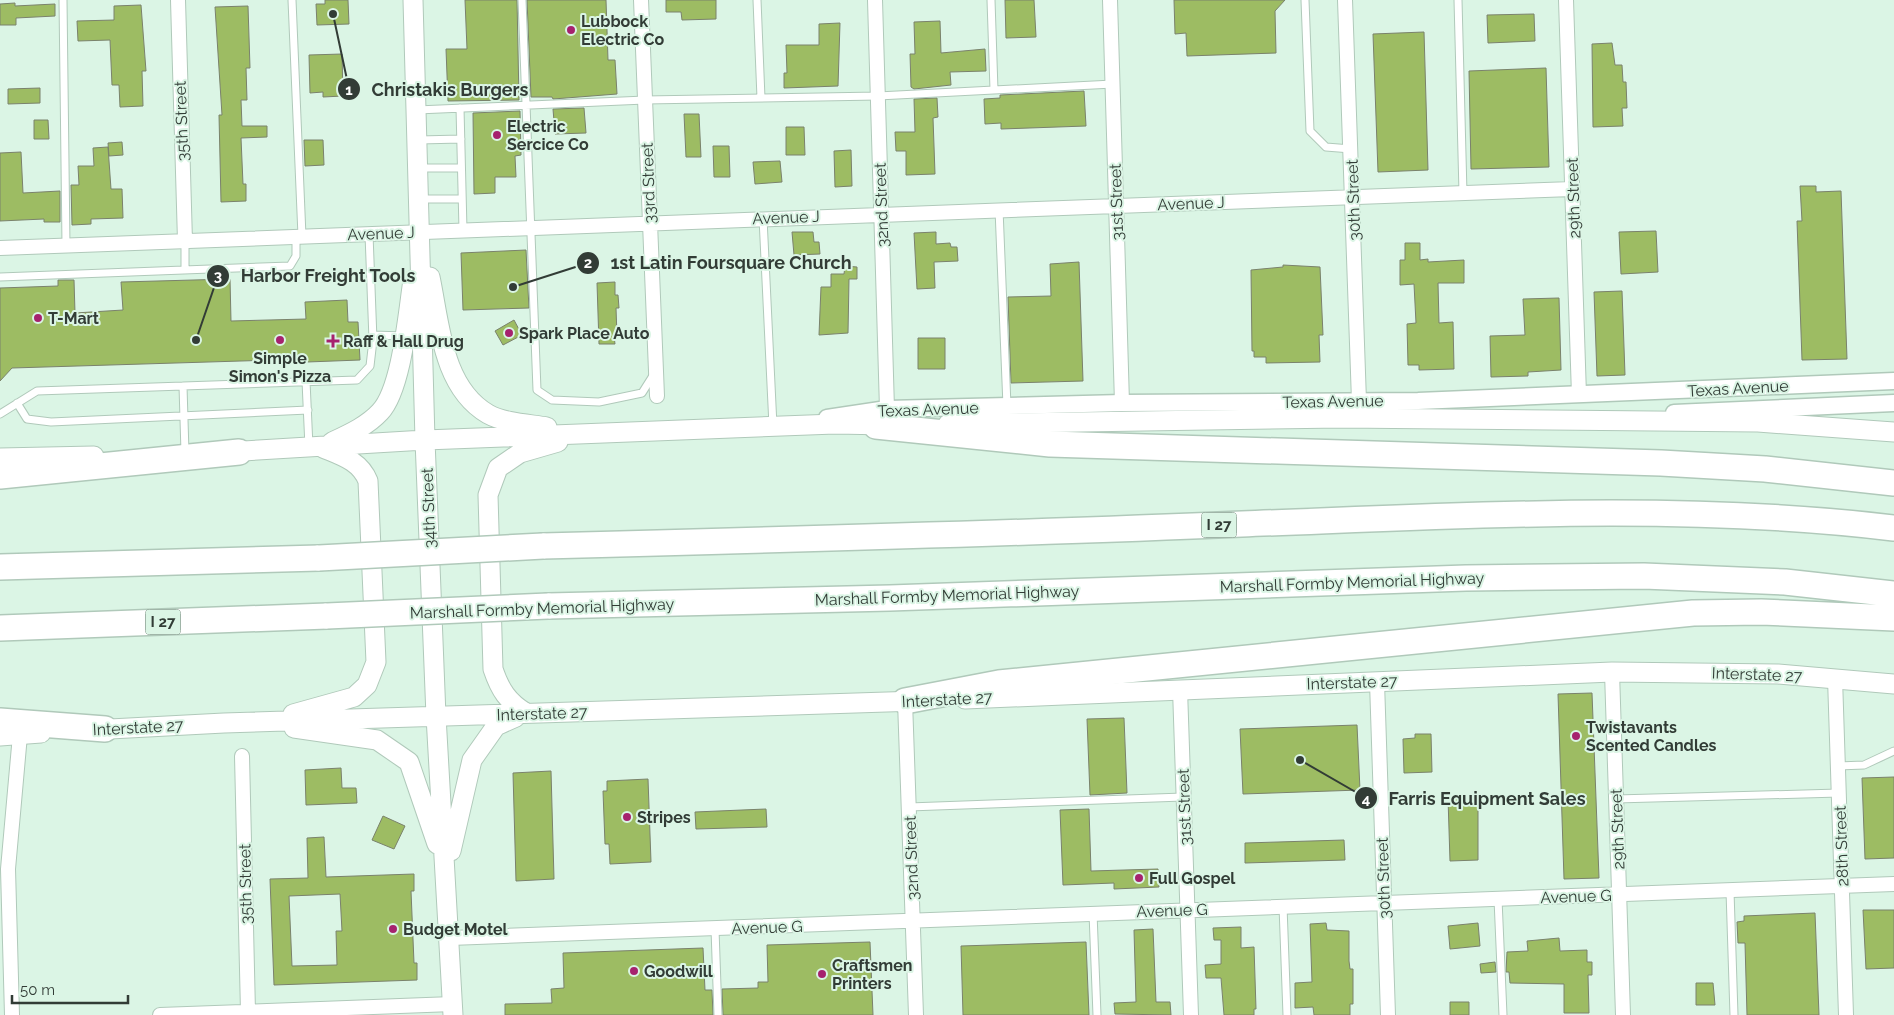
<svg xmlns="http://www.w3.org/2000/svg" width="1894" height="1015" font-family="Raleway,sans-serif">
	<rect width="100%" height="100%" fill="#dbf5e5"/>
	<path fill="#9dbc63" stroke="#7a826c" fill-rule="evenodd" d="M325 0H348L349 24 317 25 316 4H325Z
		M465 0H517L519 100 448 101 446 49H467Z
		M527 0H606L608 60H615L617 94 553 99 552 97H531Z
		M666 0H716V19L682 20 681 12H666Z
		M1005 0H1034L1036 37 1006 38Z
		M1174 0H1285L1275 11 1276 53 1187 56 1186 33 1175 34Z
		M15 3V6L55 4V16L16 18V25H0V4Z
		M141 5 146 71H142L143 106 120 107 119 85H112L110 40 78 41 77 21 114 20V6Z
		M248 6 250 68H246L247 100H241L242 126H267V137L241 138 243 184H246V201L221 202 219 115H222L215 7Z
		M1534 14 1535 41 1488 43 1487 15Z
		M940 21 941 53 985 49 986 71 950 72 951 85 914 89 911 87 910 54H915L914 22Z
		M840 23 838 86 784 88V73H787L786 45H819V24Z
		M1424 32 1428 170 1378 172 1373 34Z
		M1612 43 1615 65H1622L1623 82H1626L1627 108H1622L1623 126 1593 127 1592 44Z
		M342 54 343 96 323 97V92L310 93 309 55Z
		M1546 68 1549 167 1471 169 1469 71Z
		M40 88V103L8 104V89Z
		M1084 91 1086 126 1001 129V123L985 124 984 99 1000 98V95Z
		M937 98 938 117 933 118 935 174 906 175V151H896L895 132H915L914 99Z
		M584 108 586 133 555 134 553 109Z
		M520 111 521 155 515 156 516 177H495V193L474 194 473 113Z
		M684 114H699L701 157H686Z
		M34 120H48L49 139H34Z
		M786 127H804L805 155H786Z
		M304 140H323L324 165 305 166Z
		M122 142 123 155 109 156 108 143Z
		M713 146H729L730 177H714Z
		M108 147 111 189H122L123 218 91 219V224L72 225 71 185H79L78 166H94L93 148Z
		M851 150 852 186 835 187 834 151Z
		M21 152 23 193 60 191V222H44V219L0 221V153Z
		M780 161 782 182 755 184 753 162Z
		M1800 186H1816V192L1841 191 1847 359 1802 360 1797 221H1802Z
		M1656 231 1658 272 1621 274 1619 232Z
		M792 232H813L814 242H819L820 254 794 255Z
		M936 232V244L950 243 951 247H957L958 261 934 262 935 288 917 289 914 233Z
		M1405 243H1420V260L1428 259V262L1464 260V283H1438L1439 323 1453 322 1454 369 1419 370V365H1408L1407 324 1416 323 1414 284 1400 285V260H1405Z
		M526 250 529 308 463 310 461 253Z
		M1079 262 1083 381 1011 383 1008 297 1051 296 1050 264Z
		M1283 265 1320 267 1323 335H1319L1320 362 1266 363V357H1254V351H1252L1251 270 1283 267Z
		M845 266 857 267V279H849L848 333 819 335 821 287H831V274H844Z
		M230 279 231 321 306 319 305 302 347 300 348 322H358L360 360 307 362V359L12 368 0 381V288L58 286V280H74L75 313 123 310 121 282Z
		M615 282V295H618L619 308H616L617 336H614L615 344H599L597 283Z
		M1622 291 1625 375 1597 376 1594 292Z
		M1559 298 1561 370 1528 372V376L1491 377 1490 336 1525 335 1523 299Z
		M514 320 522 335 503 345 495 331Z
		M918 338H945V369H918Z
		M1592 693 1599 878 1564 879 1558 694Z
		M1124 718 1127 793 1090 795 1087 719Z
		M1357 725 1360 790 1243 794 1240 729Z
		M1415 734H1431L1432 772 1404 773 1403 739 1415 738Z
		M341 768 342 788H356L357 803 306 805 305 770Z
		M551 771 554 879 516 881 513 773Z
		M1894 777V858L1865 859 1862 778Z
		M648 779 651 862 610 864 609 844H605L603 791H607V781Z
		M1478 797V860L1450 861 1448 798Z
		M766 809 767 827 696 829 695 812Z
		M1089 809 1091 871 1158 869 1159 887 1114 889V883L1063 885 1060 810Z
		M383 816 405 826 394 849 372 840Z
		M324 837 326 877 414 874V891H411L414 963H417V980L274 985 270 879 308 878 307 838ZM340 894 342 931H336L337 965 292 966 289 896Z
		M1344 840 1345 860 1245 863V843Z
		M1863 910H1894V968L1866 969Z
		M1815 913 1819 1015H1747L1745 943H1738L1737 922 1744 921V916Z
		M1326 923 1327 930 1349 931V961L1350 969H1353V1004H1350V1015H1314L1313 1007 1295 1008V983L1312 982 1310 924Z
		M1478 923 1480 946 1450 949 1448 926Z
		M1241 927V948L1254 947 1256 1009H1254V1015H1224L1221 978H1206L1205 965 1221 964V940H1214L1213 928Z
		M1153 929 1156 1002H1170L1171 1015 1115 1014 1114 1003 1136 1002 1134 930Z
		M1559 938 1560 951 1587 950V962H1592V975H1588L1589 1013H1564V984L1510 983 1509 972H1506L1507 952 1528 951 1527 941Z
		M870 942 873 1015H723L722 989 758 988V982H768L767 945Z
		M1086 942 1089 1015H963L961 946Z
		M703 948 705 990H712L713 1015H505V1004L552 1003 551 989 564 988 563 953Z
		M1495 962 1496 972 1481 973 1480 964Z
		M1696 983H1713L1715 1005H1696Z
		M1450 1002H1469V1015H1450Z"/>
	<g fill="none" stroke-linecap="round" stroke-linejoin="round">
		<g stroke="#b0c9ba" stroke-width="9">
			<path id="service" d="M63 0 66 245
				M292 0 302 236
				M522 0 537 390 552 400 599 402 642 393 654 374
				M757 0 761 98
				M991 0 994 90
				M1305 0 1310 131 1326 147 1351 149
				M1458 0 1463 193
				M460 108 463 230
				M417 110 645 100 878 96 1113 84
				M419 140 461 139
				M419 168H461
				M420 199H462
				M999 209 1007 406
				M763 218 773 426
				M185 241V269
				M0 277 290 266 296 256V237
				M373 335 404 336
				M306 381 309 447
				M183 386 185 453
				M17 403 27 419 51 422 308 410
				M0 414 37 391 357 380 370 366 373 340 369 234
				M1838 766 1864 765 1894 751
				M1616 799 1839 793
				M909 807 1183 797
				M1730 891 1734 1015
				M1498 899 1503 1015
				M1283 906 1287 1015
				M1093 913 1097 1015
				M715 929 718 1015"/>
		</g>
		<g stroke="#b0c9ba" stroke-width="16">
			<path id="minor" d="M178 0 185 241
				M641 0 657 396
				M875 0 887 409
				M1110 0 1122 403
				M1345 0 1359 401
				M1566 0 1579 395
				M0 248 1572 189
				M1612 672 1623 1015
				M1835 678 1846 1015
				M1377 682 1388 1015
				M1180 689 1191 1015
				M905 701 916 1015
				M242 756 248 1012
				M450 938 1894 884
				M12 1015 8 869 20 735
				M160 1015 453 1004"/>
		</g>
		<g stroke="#b0c9ba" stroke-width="19">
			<path id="tertiary" d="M1674 413 1894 403
				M827 418 887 409 1122 403 1418 401 1894 381"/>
		</g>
		<g stroke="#b0c9ba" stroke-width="21">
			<path id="secondary" d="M413 0 425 440 436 716 453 1015
				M430 277C440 324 442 387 488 414 504 423 529 424 547 427
				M948 424 1341 418 1758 422 1894 432
				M332 442C349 434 367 426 380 412 402 389 408 312 413 280
				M226 452 425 440 835 424 888 425
				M0 458 94 456
				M965 699 1612 672 1778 674 1894 684
				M526 713C508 702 500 690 493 669L488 495 498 468 520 453 558 442
				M293 714 354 697 367 685 376 662 368 481C360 461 342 456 323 448
				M294 728 377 740 409 762 437 844
				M91 730 224 723 918 701
				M0 736 41 733
				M451 851 472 760 496 726 516 717"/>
		</g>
		<g stroke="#b0c9ba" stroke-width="28">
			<path id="motorway" d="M876 426 1050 444 1661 463 1765 469 1894 483
				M0 476 239 452
				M543 546C776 540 1009 534 1242 524 1459 516 1678 502 1894 528
				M0 567 319 558
				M548 606 890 598 1466 578 1644 576 1785 582 1894 594
				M0 628 327 616
				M905 701 999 683 1693 613 1761 612 1894 618
				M0 721 105 729"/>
		</g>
		<use href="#service" stroke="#fff" stroke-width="7"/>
		<use href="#minor" stroke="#fff" stroke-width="14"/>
		<use href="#tertiary" stroke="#fff" stroke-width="16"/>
		<use href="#secondary" stroke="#fff" stroke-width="19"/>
		<use href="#motorway" stroke="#fff" stroke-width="25"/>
		<g stroke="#b0c9ba" stroke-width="28" stroke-linecap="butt">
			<path id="motorway-bridge" d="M319 558 543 546
				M327 616 548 606"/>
		</g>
		<use href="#motorway-bridge" stroke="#fff" stroke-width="25"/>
	</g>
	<g fill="#a6226e" stroke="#dbf5e5" stroke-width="2">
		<circle cx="571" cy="30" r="5"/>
		<circle cx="497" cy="135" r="5"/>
		<circle cx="38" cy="318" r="5"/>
		<circle cx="509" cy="333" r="5"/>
		<circle cx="280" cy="340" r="5"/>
		<path d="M330.5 333.5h5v5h5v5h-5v5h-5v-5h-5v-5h5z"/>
		<circle cx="1576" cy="736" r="5"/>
		<circle cx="627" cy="817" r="5"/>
		<circle cx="1139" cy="878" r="5"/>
		<circle cx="393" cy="929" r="5"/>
		<circle cx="634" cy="971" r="5"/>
		<circle cx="822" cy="974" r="5"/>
	</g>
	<g text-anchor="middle" stroke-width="4" stroke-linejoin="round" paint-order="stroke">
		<g fill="#dbf5e5" stroke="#65746a" stroke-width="1">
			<rect x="1201.5" y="512.5" width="35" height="25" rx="4"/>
			<rect x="145.5" y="609.5" width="35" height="25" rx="4"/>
		</g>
		<g font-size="15" font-weight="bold" fill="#323c36">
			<text x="1219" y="530">I 27</text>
			<text x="163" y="627">I 27</text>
		</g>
		<g font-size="16" font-weight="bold" fill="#323c36" stroke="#dbf5e5" text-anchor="start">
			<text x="581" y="27">Lubbock<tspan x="581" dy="18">Electric Co</tspan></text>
			<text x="507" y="132">Electric<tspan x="507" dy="18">Sercice Co</tspan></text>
			<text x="48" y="324">T-Mart</text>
			<text x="519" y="339">Spark Place Auto</text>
			<text x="343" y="347">Raff &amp; Hall Drug</text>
			<text x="280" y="364" text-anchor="middle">Simple<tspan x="280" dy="18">Simon's Pizza</tspan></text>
			<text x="1586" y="733">Twistavants<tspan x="1586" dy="18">Scented Candles</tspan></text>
			<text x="637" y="823">Stripes</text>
			<text x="1149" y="884">Full Gospel</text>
			<text x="403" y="935">Budget Motel</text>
			<text x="832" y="971">Craftsmen<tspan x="832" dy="18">Printers</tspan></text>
			<text x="644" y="977">Goodwill</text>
		</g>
		<g font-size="16" fill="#323c36" stroke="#dbf5e5">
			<text transform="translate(181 121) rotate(-92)" y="6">35th Street</text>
			<text transform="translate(648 183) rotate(-92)" y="6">33rd Street</text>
			<text transform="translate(1573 198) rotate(-92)" y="6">29th Street</text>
			<text transform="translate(1353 200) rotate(-92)" y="6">30th Street</text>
			<text transform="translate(1116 202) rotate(-92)" y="6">31st Street</text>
			<text transform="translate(1191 203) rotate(-2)" y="6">Avenue J</text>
			<text transform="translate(881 205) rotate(-92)" y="6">32nd Street</text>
			<text transform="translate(786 217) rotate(-2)" y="6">Avenue J</text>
			<text transform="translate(381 233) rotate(-2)" y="6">Avenue J</text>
			<text transform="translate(1738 388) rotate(-3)" y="6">Texas Avenue</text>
			<text transform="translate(1333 401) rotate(-1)" y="6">Texas Avenue</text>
			<text transform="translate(928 409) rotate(-2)" y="6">Texas Avenue</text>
			<text transform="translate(428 508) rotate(-92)" y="6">34th Street</text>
			<text transform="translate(1352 582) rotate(-2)" y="6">Marshall Formby Memorial Highway</text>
			<text transform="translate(947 595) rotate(-2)" y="6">Marshall Formby Memorial Highway</text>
			<text transform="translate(542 608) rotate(-2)" y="6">Marshall Formby Memorial Highway</text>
			<text transform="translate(1757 674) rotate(2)" y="6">Interstate 27</text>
			<text transform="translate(1352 682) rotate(-2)" y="6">Interstate 27</text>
			<text transform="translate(947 699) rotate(-3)" y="6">Interstate 27</text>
			<text transform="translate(542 713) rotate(-2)" y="6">Interstate 27</text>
			<text transform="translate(138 727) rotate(-3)" y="6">Interstate 27</text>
			<text transform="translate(1184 807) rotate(-92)" y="6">31st Street</text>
			<text transform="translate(1617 829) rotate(-92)" y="6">29th Street</text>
			<text transform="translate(1841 846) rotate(-92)" y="6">28th Street</text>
			<text transform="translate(911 858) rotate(-92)" y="6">32nd Street</text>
			<text transform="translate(1383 878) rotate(-92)" y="6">30th Street</text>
			<text transform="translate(245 884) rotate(-91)" y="6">35th Street</text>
			<text transform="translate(1576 896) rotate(-2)" y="6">Avenue G</text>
			<text transform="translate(1172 910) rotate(-2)" y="6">Avenue G</text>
			<text transform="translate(767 927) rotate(-2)" y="6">Avenue G</text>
		</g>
	</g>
	<path fill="none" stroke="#323c36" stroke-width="2" d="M333 14L349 89M513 287L588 263M196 340L218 276M1300 760L1366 798"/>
	<g fill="#323c36" stroke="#dbf5e5" stroke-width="2">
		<circle cx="333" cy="14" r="5"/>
		<circle cx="513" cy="287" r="5"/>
		<circle cx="196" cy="340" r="5"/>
		<circle cx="1300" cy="760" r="5"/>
		<circle cx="349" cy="89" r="12"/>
		<circle cx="588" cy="263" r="12"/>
		<circle cx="218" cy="276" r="12"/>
		<circle cx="1366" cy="798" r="12"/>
	</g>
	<g font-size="15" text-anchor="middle" font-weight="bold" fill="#fff">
		<text x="349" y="95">1</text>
		<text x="588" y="268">2</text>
		<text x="218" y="281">3</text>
		<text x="1366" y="804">4</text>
	</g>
	<g font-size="18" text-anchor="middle" font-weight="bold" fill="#323c36" stroke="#dbf5e5" stroke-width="4" stroke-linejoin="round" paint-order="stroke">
		<text x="450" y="96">Christakis Burgers</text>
		<text x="731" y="269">1st Latin Foursquare Church</text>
		<text x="328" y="282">Harbor Freight Tools</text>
		<text x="1487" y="805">Farris Equipment Sales</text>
	</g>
	<path d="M12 995v8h116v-8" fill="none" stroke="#323c36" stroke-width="2.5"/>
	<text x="20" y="995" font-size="15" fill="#323c36" stroke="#dbf5e5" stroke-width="4" paint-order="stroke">50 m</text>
</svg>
